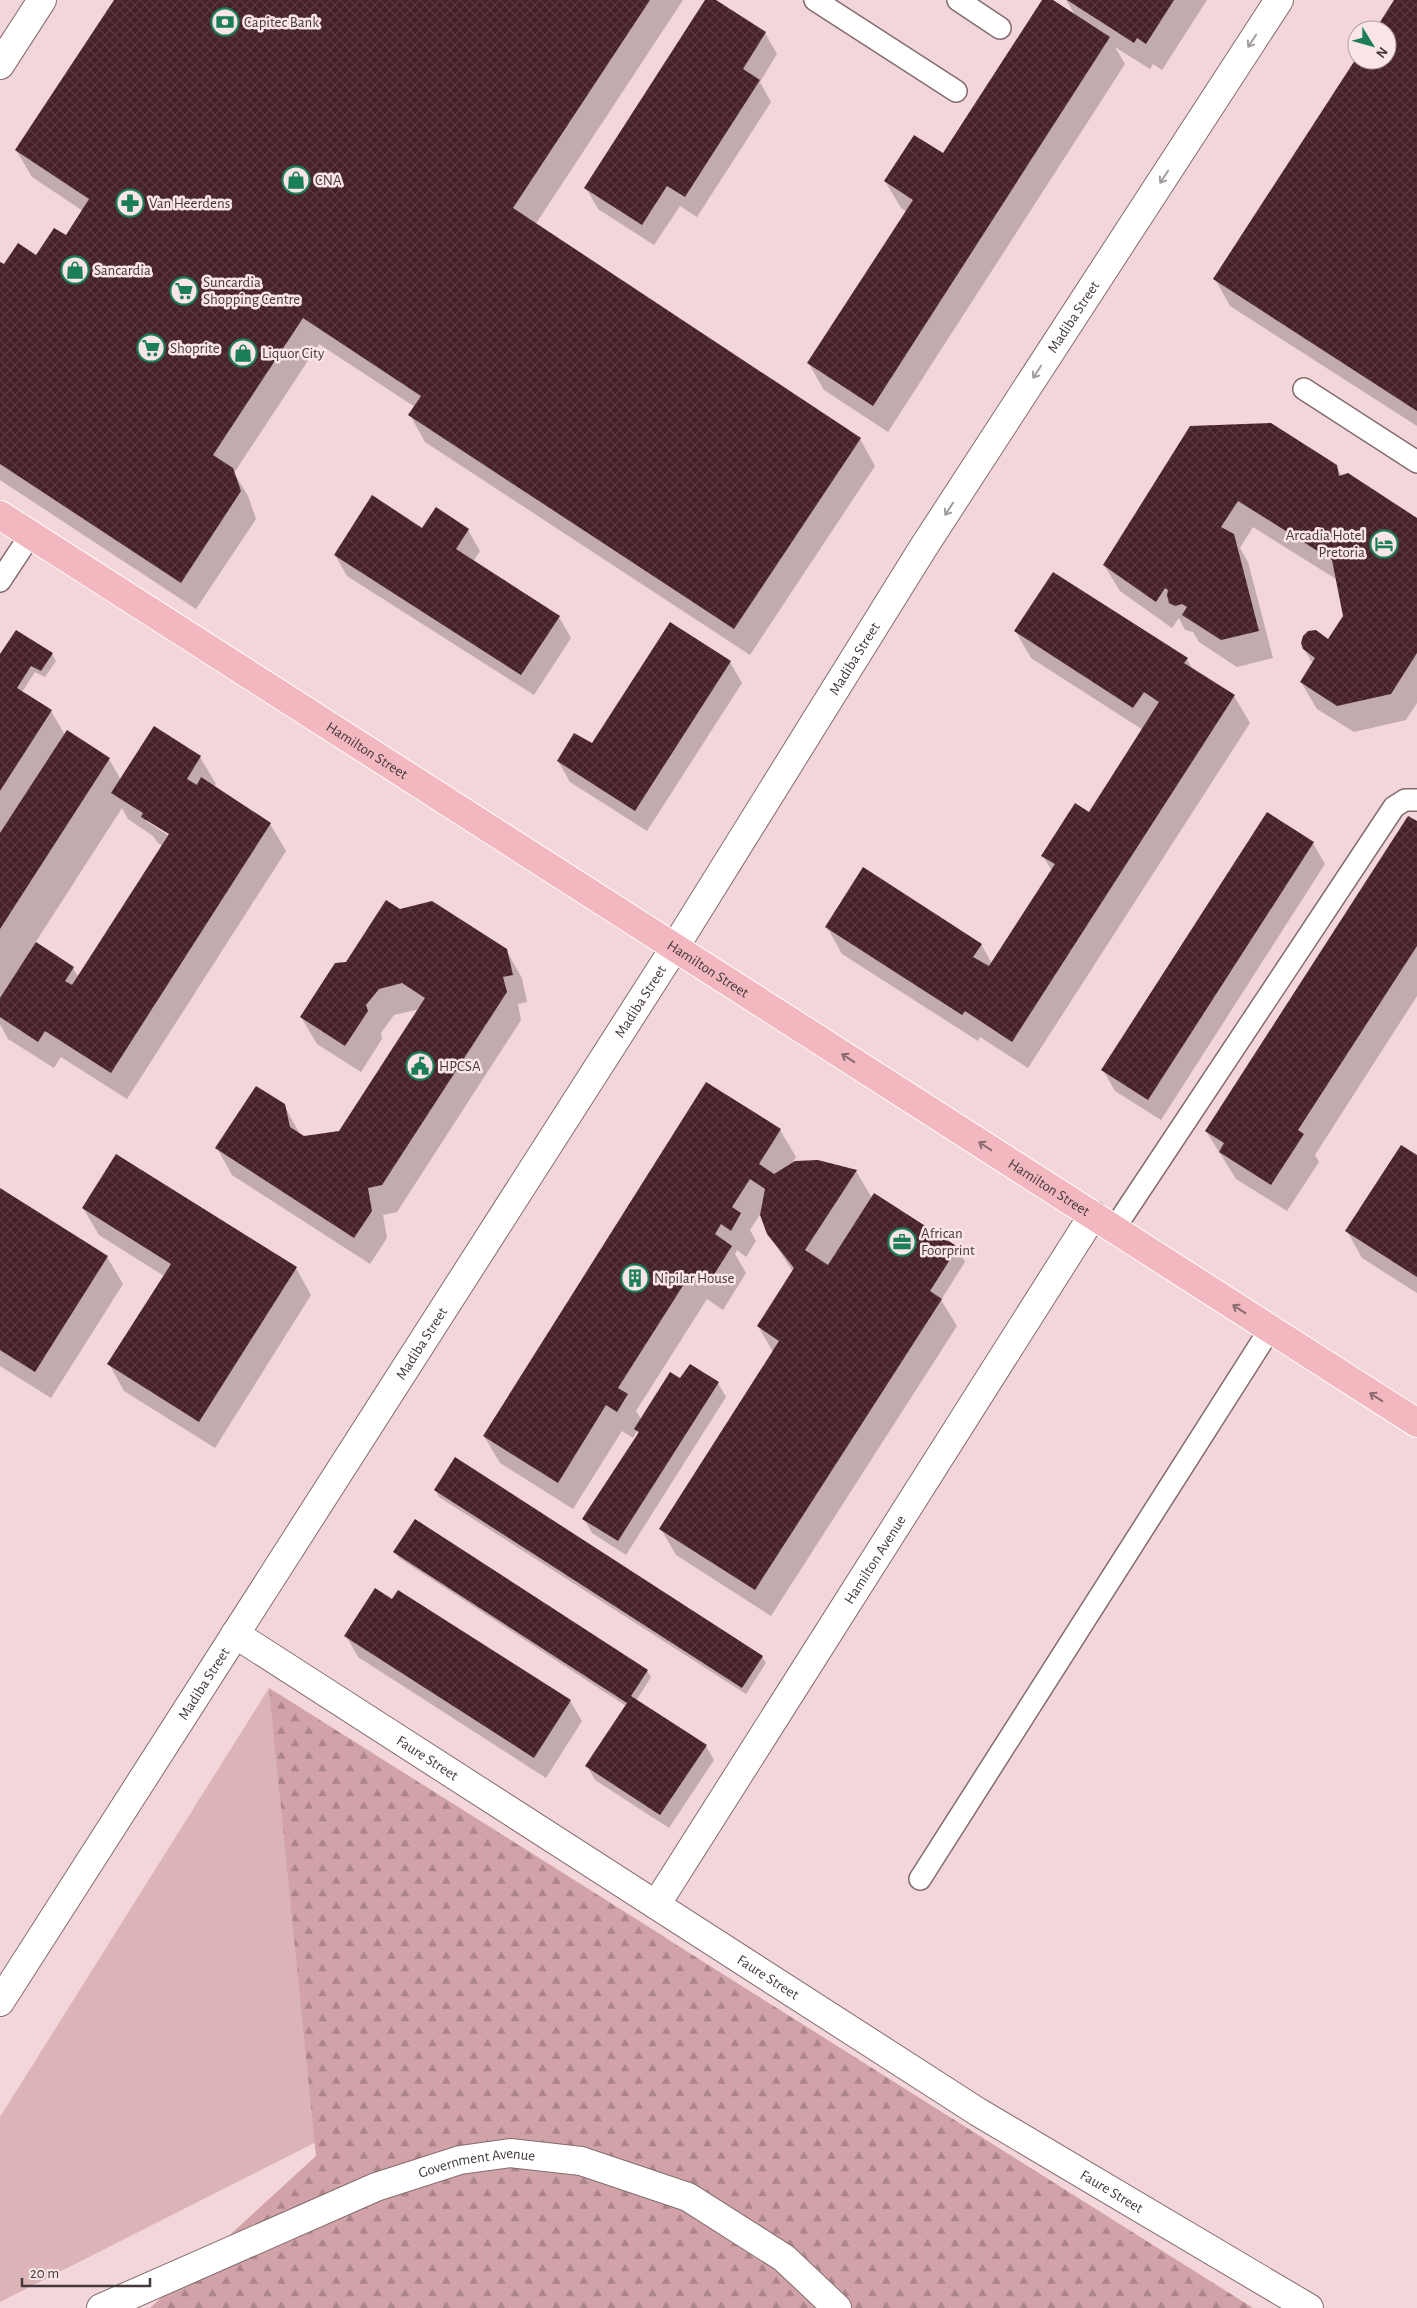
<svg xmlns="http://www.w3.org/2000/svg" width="1417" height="2308" font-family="'Alegreya Sans',sans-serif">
	<defs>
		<pattern id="forest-firs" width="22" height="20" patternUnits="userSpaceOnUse" patternTransform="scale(1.25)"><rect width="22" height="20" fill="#d1a2a7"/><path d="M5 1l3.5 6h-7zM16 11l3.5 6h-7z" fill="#ab8589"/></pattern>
		<pattern id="building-cross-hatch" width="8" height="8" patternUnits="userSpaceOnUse" patternTransform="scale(1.25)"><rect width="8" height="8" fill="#462127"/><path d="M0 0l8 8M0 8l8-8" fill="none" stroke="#59393f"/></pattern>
	</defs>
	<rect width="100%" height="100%" fill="#f2d6d9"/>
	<path fill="#dcb4b8" d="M269 1688 665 1937 330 2135 0 2302V2117Z"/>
	<path fill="url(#forest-firs)" d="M269 1688 1253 2308H150L316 2156Z"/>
	<path fill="#0003" fill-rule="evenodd" d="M116 0H683L535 225 860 439 875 466 750 655 425 442 410 415 415 407 319 344 234 473 248 496 256 519 196 609 0 480V263L4 266 36 257 66 237 83 211 32 177 16 150Z
		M707 0H713L765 33 777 54 760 82 771 102 697 217 680 206 654 245 598 209 586 188Z
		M1044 0H1051L1075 15 1066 0H1207L1162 70 1153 64 1150 69 1115 47 1125 64 888 432 824 390 809 364 907 212 901 208 885 181 943 155Z
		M1395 0H1417V426L1230 306 1215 279 1357 59 1387 60V30H1376Z
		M1191 428 1336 466 1342 477 1417 519V703L1406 720 1354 732 1317 709 1301 682 1313 664 1304 649 1328 641 1344 616 1336 579 1253 527 1240 548 1248 562 1273 658 1237 667 1199 642 1193 632 1185 630 1179 618 1172 628 1120 591 1104 565Z
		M423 529 468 530 480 551 473 562 559 617 571 638 534 695 347 576 335 555Z
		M670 624 730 662 742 683 647 831 570 782 558 761 592 745Z
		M1016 632 1187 659 1193 670 1234 696 1250 723 1028 1068 980 1037 978 1041 842 954 827 927 981 944 992 964 1052 871 1043 856 1089 814 1143 730 1031 658Z
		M52 654 56 661 45 677 35 672 22 692 51 711 65 735 109 759 121 780 154 728 200 757 216 784 214 787 270 824 286 851 127 1099 61 1057 54 1068 8 1039 0 1024V657ZM122 808 128 819 153 836 158 843 163 846 79 978 73 968 35 943ZM146 818 175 837 174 839 146 821Z
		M1417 823V996L1315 1155 1319 1162 1287 1211 1236 1179 1206 1131Z
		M1313 843 1325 864 1161 1120 1115 1091 1103 1070Z
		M400 910 506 950 522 978 527 1002 518 1004 521 1020 397 1212 383 1215 387 1238 370 1264 232 1175 217 1148 284 1105 301 1136 304 1138 339 1132 420 1009 394 1015 381 1033 382 1039 361 1072 317 1044 301 1017 346 963Z
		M707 1083 780 1130 796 1157 793 1162H818L856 1171 872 1198 957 1248 965 1262 941 1300 957 1326 771 1616 676 1555 661 1529 773 1352 758 1326 793 1272 768 1233 761 1213 750 1230 756 1241 746 1257 737 1250 735 1254 746 1273 723 1310 707 1299 636 1411 641 1419 681 1380 718 1383 726 1397 626 1555 592 1533 584 1519 638 1434 637 1431 633 1438 622 1431 573 1509 500 1463 484 1436Z
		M1417 1157V1293L1362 1258 1347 1231Z
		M0 1190 107 1257 123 1284 51 1398 0 1366Z
		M83 1208 296 1268 311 1295 215 1448 124 1391 109 1364 164 1276 99 1235Z
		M435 1490 762 1657 766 1663 746 1694 439 1497Z
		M395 1552 647 1671 651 1677 636 1701 706 1746 714 1760 669 1828 595 1780 587 1766 626 1706 399 1558Z
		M346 1636 570 1701 582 1721 546 1778 358 1657Z"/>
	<path fill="url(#building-cross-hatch)" d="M114 0H650L513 208 861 438 734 629 408 415 421 396 303 318 213 455 233 468 241 491 181 583 0 464V262L4 264 18 243 36 255 54 228 66 235 89 199 15 150Z
		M705 0H716L766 32 743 69 760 80 685 197 667 186 642 225 584 188Z
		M1042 0H1053L1110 37 873 406 807 363 913 200 884 181 914 135 943 153Z
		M1067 0H1174L1146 44 1137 38 1134 43Z
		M1394 0H1417V411L1213 279 1357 57V60H1387V30H1375Z
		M1271 423 1337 465 1339 476 1348 473 1417 518V653L1391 694 1337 706 1300 682 1315 658 1303 649 1301 643 1303 636 1308 631 1316 630 1328 639 1343 616 1332 560 1238 501 1221 527 1234 534 1259 631 1221 640 1182 615 1187 607 1182 604 1175 606 1169 603 1167 595 1168 590 1165 588 1156 602 1103 565 1190 426Z
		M372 495 422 528 436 507 469 529 456 549 560 616 521 675 334 555Z
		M1053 572 1188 658 1184 663 1235 695 1012 1042 965 1011 962 1015 825 927 863 867 982 944 973 957 989 966 1055 864 1041 856 1075 803 1089 812 1159 702 1144 692 1133 708 1014 631Z
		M670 622 731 661 635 811 557 761 574 733 592 743Z
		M16 630 53 653 41 671 31 666 17 688 52 710 0 791V654Z
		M154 726 201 756 187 779 197 785 201 777 271 823 111 1073 45 1031 38 1042 0 1017V998L36 942 74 967 65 981 72 985 169 834 141 817 143 813 111 793Z
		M67 730 110 758 0 929V833Z
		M1267 812 1314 842 1148 1100 1101 1070Z
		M1408 816 1417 821V946L1298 1130 1304 1134 1271 1185 1219 1152 1224 1143 1205 1131Z
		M386 900 400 909 432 901 507 949 513 975 503 977 507 992 382 1185 368 1188 372 1211 354 1238 215 1148 256 1086 285 1104 290 1127 304 1136 339 1131 425 998 402 983 379 989 366 1005 368 1011 345 1046 300 1017 335 963 346 962Z
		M706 1082 781 1129 759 1164 774 1174 795 1161 818 1160 857 1170 805 1250 828 1265 874 1193 958 1247 930 1291 942 1299 755 1590 659 1529 779 1341 757 1326 794 1268 767 1234 760 1215 765 1189 750 1179 732 1207 741 1213 731 1231 721 1224 715 1234 732 1246 708 1284 691 1273 618 1388 628 1394 617 1412 606 1405 558 1483 483 1436Z
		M1401 1145 1417 1155V1277L1345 1231Z
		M116 1154 297 1267 199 1422 107 1364 171 1264 82 1208Z
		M0 1188 108 1256 35 1372 0 1350Z
		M690 1364 719 1382 618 1541 582 1519 639 1432 634 1429 670 1372 680 1378Z
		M455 1457 763 1656 742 1688 434 1490Z
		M415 1519 648 1670 631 1696 707 1745 660 1815 585 1766 627 1703 393 1552Z
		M375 1588 392 1599 398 1590 571 1700 534 1758 344 1636Z"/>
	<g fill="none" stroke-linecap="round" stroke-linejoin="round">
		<g stroke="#846c6e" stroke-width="24">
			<path id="service" d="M815 0 956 91
				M958 0 1000 28
				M1304 389 1417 462
				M0 581 31 534
				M1114 1229 1394 807 1405 800H1417
				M920 1879 1270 1329"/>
		</g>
		<g stroke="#846c6e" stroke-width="30">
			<g id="minor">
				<path id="s1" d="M235 1634 978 2112 1309 2308"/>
				<path id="s2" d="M656 1905 1093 1215"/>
				<path id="s3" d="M0 2002 675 947 923 548 1279 0"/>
				<path id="s4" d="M101 2308 376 2187 460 2160 510 2153 581 2161 688 2197 784 2258 837 2308"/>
			</g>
		</g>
		<g stroke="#846c6e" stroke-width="30">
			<path id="secondary" d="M0 65 42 0"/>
		</g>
		<g stroke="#fff" stroke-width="30">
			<g id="primary">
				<path id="s5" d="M0 515 1417 1423"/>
			</g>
		</g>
		<use href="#service" stroke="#fff" stroke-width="21"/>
		<use href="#minor" stroke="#fff" stroke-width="28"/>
		<use href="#secondary" stroke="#fff" stroke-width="28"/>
		<use href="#primary" stroke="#f2b7bf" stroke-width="28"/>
	</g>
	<defs><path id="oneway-shaft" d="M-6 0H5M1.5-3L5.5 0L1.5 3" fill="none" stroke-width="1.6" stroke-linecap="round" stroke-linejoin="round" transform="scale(1.25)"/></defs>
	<g stroke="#a29c9c">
		<use href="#oneway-shaft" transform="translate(1252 41) rotate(123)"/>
		<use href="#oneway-shaft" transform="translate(1164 177) rotate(123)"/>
		<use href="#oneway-shaft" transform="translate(1037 372) rotate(123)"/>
		<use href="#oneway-shaft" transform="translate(949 509) rotate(123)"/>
	</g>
	<g stroke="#8a6b6f">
		<use href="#oneway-shaft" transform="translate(848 1058) rotate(-147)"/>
		<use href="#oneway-shaft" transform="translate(985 1146) rotate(-147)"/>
		<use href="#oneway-shaft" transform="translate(1239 1309) rotate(-147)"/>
		<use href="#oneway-shaft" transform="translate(1376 1397) rotate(-147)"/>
	</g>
	<defs>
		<g id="bank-ring" transform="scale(1.4375)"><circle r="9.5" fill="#fbe5e7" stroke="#1a7e57" stroke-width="1.5"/><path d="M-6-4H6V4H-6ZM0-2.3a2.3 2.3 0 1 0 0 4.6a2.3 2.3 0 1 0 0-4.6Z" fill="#1a7e57"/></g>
		<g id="shop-ring" transform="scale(1.4375)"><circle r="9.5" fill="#fbe5e7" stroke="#1a7e57" stroke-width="1.5"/><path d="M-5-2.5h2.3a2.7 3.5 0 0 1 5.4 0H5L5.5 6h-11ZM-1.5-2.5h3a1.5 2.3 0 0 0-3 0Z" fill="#1a7e57"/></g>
		<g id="pharmacy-ring" transform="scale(1.4375)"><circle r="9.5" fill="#fbe5e7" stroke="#1a7e57" stroke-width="1.5"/><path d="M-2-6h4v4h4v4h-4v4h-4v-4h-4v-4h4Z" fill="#1a7e57"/></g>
		<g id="supermarket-ring" transform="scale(1.4375)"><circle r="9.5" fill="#fbe5e7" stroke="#1a7e57" stroke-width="1.5"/><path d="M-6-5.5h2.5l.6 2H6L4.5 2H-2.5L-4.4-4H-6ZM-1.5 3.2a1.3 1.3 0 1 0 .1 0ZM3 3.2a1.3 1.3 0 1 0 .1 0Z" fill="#1a7e57"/></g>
		<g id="hotel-ring" transform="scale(1.4375)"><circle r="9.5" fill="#fbe5e7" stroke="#1a7e57" stroke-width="1.5"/><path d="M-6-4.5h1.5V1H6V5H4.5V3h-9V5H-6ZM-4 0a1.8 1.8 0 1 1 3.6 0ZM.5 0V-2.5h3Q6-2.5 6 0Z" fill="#1a7e57"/></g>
		<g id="civic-ring" transform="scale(1.4375)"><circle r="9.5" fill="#fbe5e7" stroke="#1a7e57" stroke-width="1.5"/><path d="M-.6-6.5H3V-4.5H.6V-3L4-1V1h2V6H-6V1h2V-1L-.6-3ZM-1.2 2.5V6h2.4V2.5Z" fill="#1a7e57"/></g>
		<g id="office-ring" transform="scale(1.4375)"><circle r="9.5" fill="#fbe5e7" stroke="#1a7e57" stroke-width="1.5"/><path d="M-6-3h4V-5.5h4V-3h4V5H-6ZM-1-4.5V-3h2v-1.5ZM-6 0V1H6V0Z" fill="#1a7e57"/></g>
		<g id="building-ring" transform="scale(1.4375)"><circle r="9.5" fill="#fbe5e7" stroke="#1a7e57" stroke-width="1.5"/><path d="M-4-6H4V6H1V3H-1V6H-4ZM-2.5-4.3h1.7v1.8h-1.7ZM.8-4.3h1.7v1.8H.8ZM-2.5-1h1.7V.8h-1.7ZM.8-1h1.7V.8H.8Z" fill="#1a7e57"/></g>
	</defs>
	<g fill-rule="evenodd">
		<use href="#bank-ring" x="225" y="22"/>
		<use href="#shop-ring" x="296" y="180"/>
		<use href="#pharmacy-ring" x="130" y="203"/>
		<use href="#shop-ring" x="75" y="270"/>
		<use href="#supermarket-ring" x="184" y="291"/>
		<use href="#supermarket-ring" x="151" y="348"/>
		<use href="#shop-ring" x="243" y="353"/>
		<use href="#hotel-ring" x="1384" y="544"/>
		<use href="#civic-ring" x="420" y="1066"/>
		<use href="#office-ring" x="902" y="1242"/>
		<use href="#building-ring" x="635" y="1278"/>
	</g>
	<g text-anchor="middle" stroke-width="5" stroke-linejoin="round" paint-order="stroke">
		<g font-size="15" fill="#44393a" stroke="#fbe5e7" text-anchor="start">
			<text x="244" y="27">Capitec Bank</text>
			<text x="315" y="185">CNA</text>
			<text x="149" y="208">Van Heerdens</text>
			<text x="94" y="275">Sancardia</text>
			<text x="203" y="287">Suncardia<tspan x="203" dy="17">Shopping Centre</tspan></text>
			<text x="170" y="353">Shoprite</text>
			<text x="262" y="358">Liquor City</text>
			<text x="1365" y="540" text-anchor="end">Arcadia Hotel<tspan x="1365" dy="17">Pretoria</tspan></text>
			<text x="439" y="1071">HPCSA</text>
			<text x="921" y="1238">African<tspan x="921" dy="17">Foorprint</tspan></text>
			<text x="654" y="1283">Nipilar House</text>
		</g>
		<g font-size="15" fill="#44393a" stroke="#fbe5e7">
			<text dy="5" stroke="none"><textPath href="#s3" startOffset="1998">Madiba Street</textPath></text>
			<text dy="5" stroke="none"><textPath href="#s3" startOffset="1592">Madiba Street</textPath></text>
			<text dy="5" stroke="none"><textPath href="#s5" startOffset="436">Hamilton Street</textPath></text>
			<text dy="5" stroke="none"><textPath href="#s5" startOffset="841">Hamilton Street</textPath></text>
			<text dy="5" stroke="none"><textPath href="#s3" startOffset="1188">Madiba Street</textPath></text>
			<text dy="5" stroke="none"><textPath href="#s5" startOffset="1246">Hamilton Street</textPath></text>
			<text dy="5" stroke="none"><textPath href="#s3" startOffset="782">Madiba Street</textPath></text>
			<text dy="5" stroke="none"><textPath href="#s2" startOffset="409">Hamilton Avenue</textPath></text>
			<text dy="5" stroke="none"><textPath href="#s3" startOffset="378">Madiba Street</textPath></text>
			<text dy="5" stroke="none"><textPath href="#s1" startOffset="229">Faure Street</textPath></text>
			<text dy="5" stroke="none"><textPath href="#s1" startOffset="634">Faure Street</textPath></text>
			<text dy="5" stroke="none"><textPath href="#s4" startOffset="405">Government Avenue</textPath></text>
			<text dy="5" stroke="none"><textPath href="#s1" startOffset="1039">Faure Street</textPath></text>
		</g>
	</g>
	<g transform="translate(1372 45) rotate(127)"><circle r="24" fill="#fbe5e7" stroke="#b2a0a2"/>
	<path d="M0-4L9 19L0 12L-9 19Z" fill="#1a7e57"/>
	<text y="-8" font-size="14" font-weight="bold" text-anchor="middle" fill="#44393a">N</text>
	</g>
	<path d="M22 2278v8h128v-8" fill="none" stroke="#44393a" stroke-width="2.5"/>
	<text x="30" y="2278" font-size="15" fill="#44393a" stroke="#fbe5e7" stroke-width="4" paint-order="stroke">20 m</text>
</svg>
